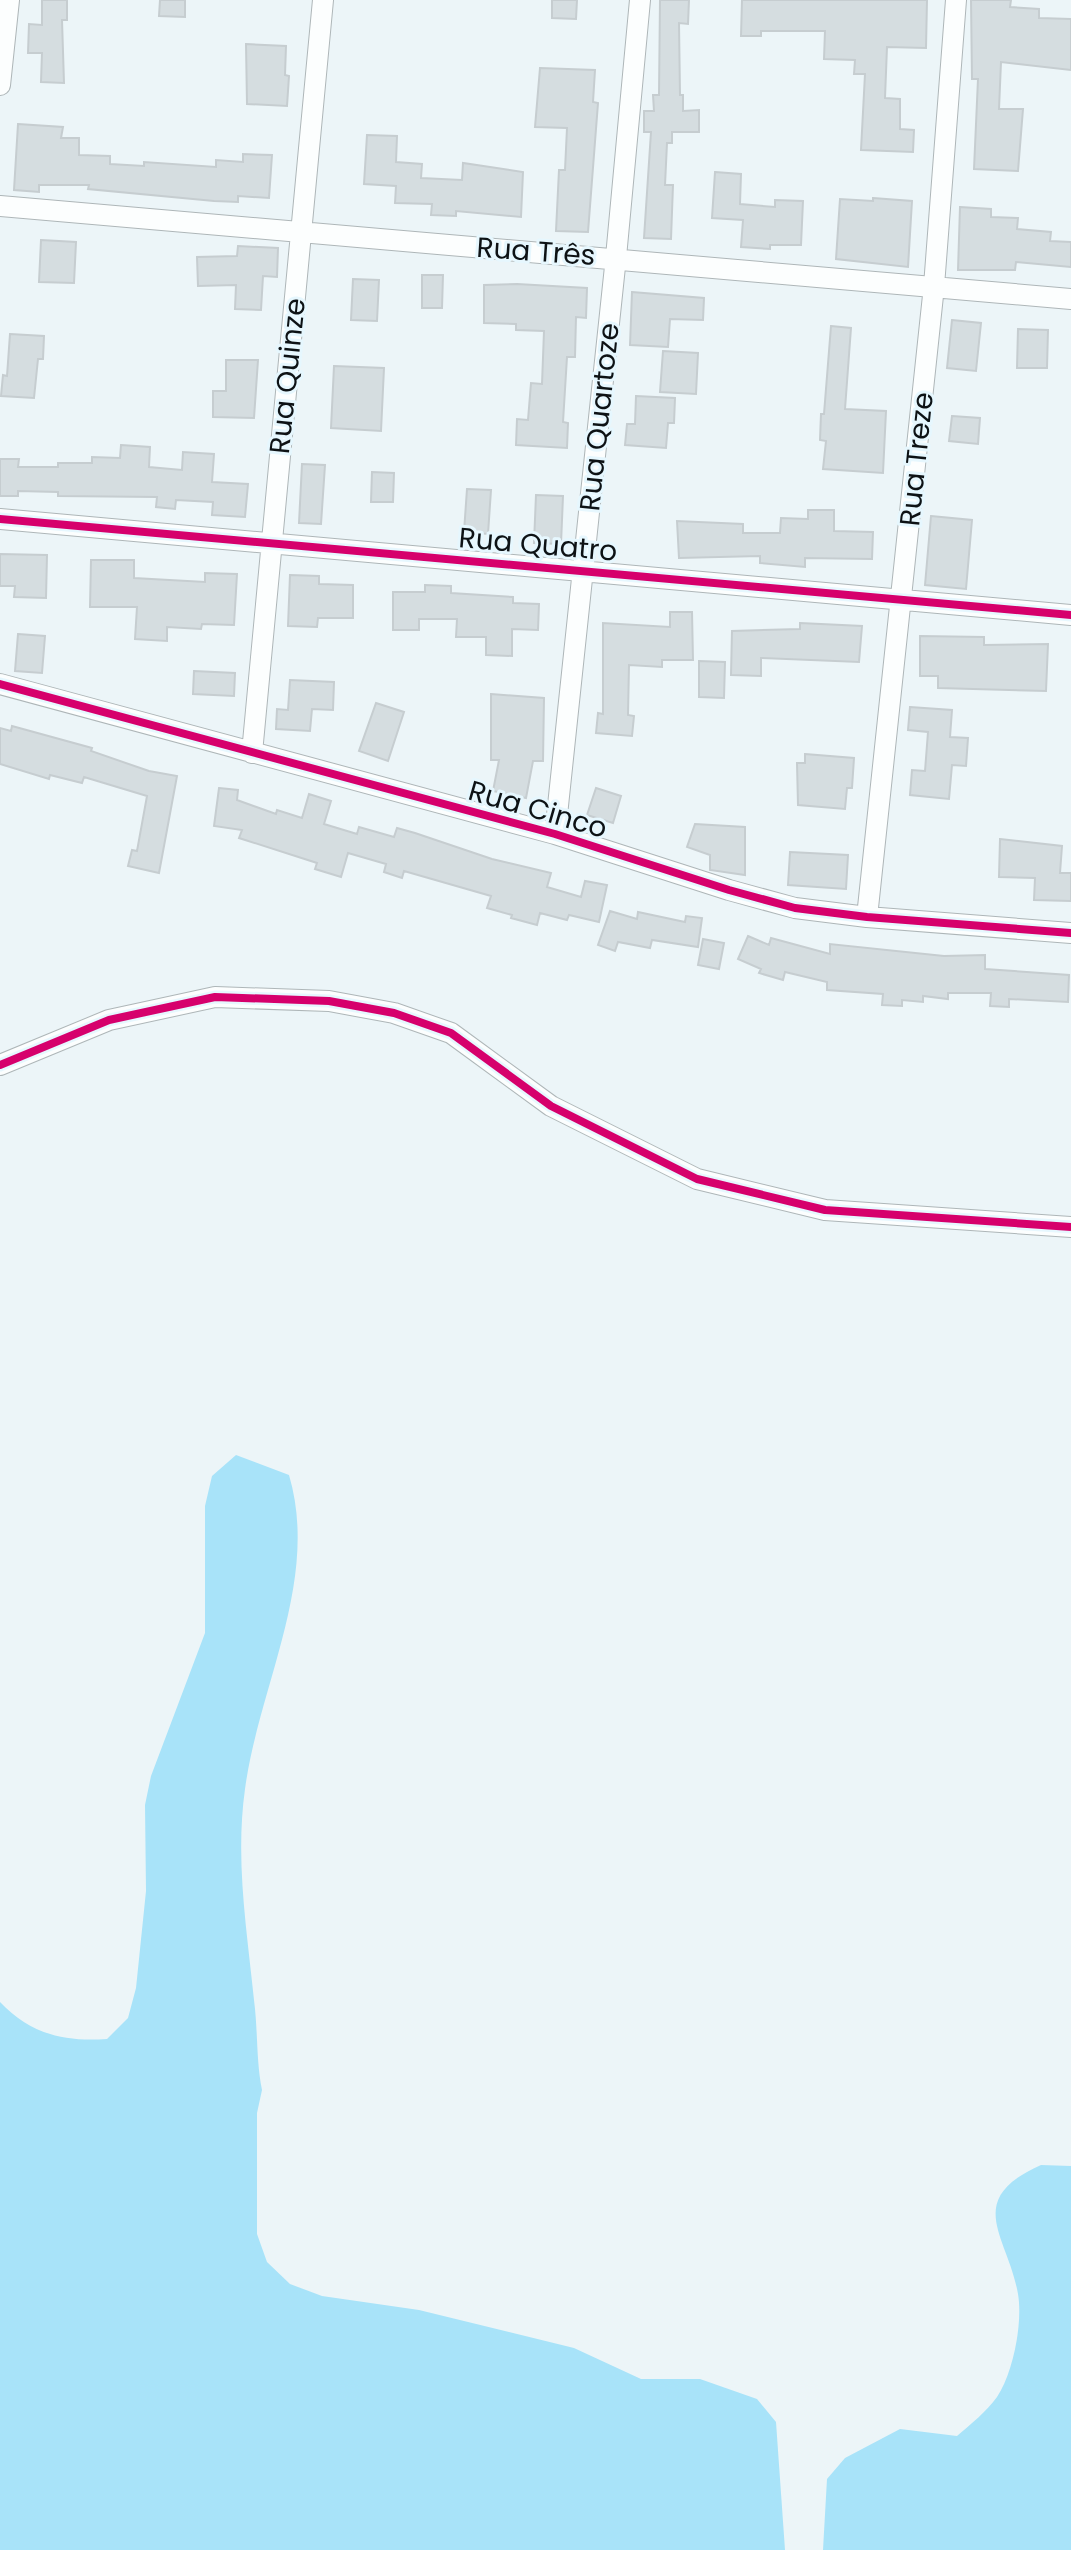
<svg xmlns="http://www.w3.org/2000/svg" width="1071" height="2550" font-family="Poppins,sans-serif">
	<rect width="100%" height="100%" fill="#ecf5f8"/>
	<path fill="#a8e3f9" d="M236 1455 289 1475C320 1580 259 1685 245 1789 235 1860 247 1930 254 2000 258 2030 256 2060 262 2090L257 2113V2234L267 2262 290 2284 322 2296 419 2310 574 2348 641 2379H700L757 2399 776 2422 785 2550H0V2002C30 2034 64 2042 107 2039L128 2018 136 1988 146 1891 145 1805 151 1776 205 1633V1506L212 1476Z
		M1041 2165 1071 2166V2550H823L827 2479 845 2458 900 2429 957 2436C971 2424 986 2412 997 2397 1013 2373 1023 2323 1018 2294 1008 2236 962 2200 1041 2165Z"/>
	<path fill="#d5dde0" stroke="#c6cdd0" stroke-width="2" d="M42 0H67V20H62L64 83 41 82 42 53H28L29 24 42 25Z
		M160 0H185V17L159 16Z
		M552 0H577L576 19 552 18Z
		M660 0H689L688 24 679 23 680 95H683V111L699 110V132H672V143H667L665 185H673L671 239 644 238 651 132H644V111H654L653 95H659Z
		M742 0H927L926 48 887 47 885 98 900 99V129L914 130 913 152 861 150 865 74H854L855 60 824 59 825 31H761V36H741Z
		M971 0H1011L1010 7 1039 9V18L1071 19V70L1001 62 999 109H1023L1018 171 974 169 978 79H972Z
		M246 44 286 46 285 75 289 76 287 106 247 104Z
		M540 68 595 70 593 102 598 103 588 232 556 231 559 170H565L567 128 535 127Z
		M18 124 63 127 61 138H79V155L110 156V164L144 166V162L216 167V160L243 162V154L272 155 269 198 238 196V202L214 201 88 189 89 185H39V192L14 190Z
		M367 135 397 136 396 162 422 164 421 178 462 180 463 163 523 172 521 217 456 211V216L431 215 432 204 395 203 396 186 364 184Z
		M715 172 741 174 740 204 775 207V200L803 201 801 245H770V249L741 247 743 220 712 218Z
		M873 198 912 201 908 267 836 259 840 199 873 201Z
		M960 207 991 209V217L1018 218 1017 229 1051 232 1050 241 1071 242V267L1016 262 1015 270H958Z
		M41 240 76 242 74 283 39 282Z
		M238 246 278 248 277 277 263 276 261 310 235 309 236 285 198 286 197 257 237 256Z
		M422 275H443L442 308H422Z
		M353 279 379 280 377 321 351 320Z
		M517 284 587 288 586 318 576 317 575 357H567L563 422 568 423 567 448 516 445 517 419 528 420 531 383 542 384 544 331 516 330V324L484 323V285Z
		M632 292 704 298 703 320 670 319 668 347 630 345Z
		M952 320 981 323 976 371 947 368Z
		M831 326 851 328 845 409 886 411 883 473 823 469 826 441 820 440 821 414H824Z
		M1018 329 1048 330 1047 368H1017Z
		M10 334 44 336 43 359H38L34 398 1 396 3 375 7 376Z
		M663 351 698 353 696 394 660 392Z
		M226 360H258L254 418 213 417V391H226Z
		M334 366 384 368 381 431 331 428Z
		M636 396 675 398 674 423H668L666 448 625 445 627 424H635Z
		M952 416 980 418 978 444 949 441Z
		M121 445 150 447 149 467 182 470 183 452 214 454 212 482 248 484 245 517 212 515 213 502 176 500 175 509 156 507 157 497 58 496V492L18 491V496H0V459H19L18 467H58V463H92V457L120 458Z
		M302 464 325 465 321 524 299 523Z
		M372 472 394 473 393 502H371Z
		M467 489 491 490 488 534 464 532Z
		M536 495 563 496 561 544 534 543Z
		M808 510H834V531L873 532 872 559 805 558V567L760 563V556L679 558 677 521 743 524V533H780L781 518 808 519Z
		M931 516 972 520 966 589 925 585Z
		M0 554 47 555 46 598 14 597 15 586H0Z
		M91 560H134V578L205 582V573L237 574 234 625 202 624 201 629 167 627V641L135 639 137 607H90Z
		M290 575 319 576V584L353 585V618H318L317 627 288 626Z
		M425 585 451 586V593L513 597V603L539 604 538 630 512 629V656L486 655V637H456L457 619H419V630H393V592H425Z
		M670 612H692L693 660H662V667L629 665 628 715 634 716 632 736 596 733 598 713 603 714V623L670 627Z
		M800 623 862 626 859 662 761 658V676L731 675 732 631 800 629Z
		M18 634 45 636 42 673 15 671Z
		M920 636 984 637V645L1048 644 1046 691 938 688V676H920Z
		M699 661 725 662 724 698 699 697Z
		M194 671 235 673 234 696 193 694Z
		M290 680 334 682 333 710 312 709 310 731 276 729 277 709 288 710Z
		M491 694 544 698 543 761H533L526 798 493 791 499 760H491Z
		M376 703 404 712 388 761 359 751Z
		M910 707 952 710 950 737 968 738 966 766 952 765 949 799 910 795 912 770 925 771 928 732 908 730Z
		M12 726 92 748 91 751 149 771 177 776 159 873 128 866 132 850 137 851 147 796 84 777 82 783 50 775 49 779 0 764V728L11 731Z
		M805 754 854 758 852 788H847L845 809 798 805 797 763H805Z
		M219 788 238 790 237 800 276 814 277 810 302 818 309 794 331 801 324 824 357 834 359 827 394 837 397 828 415 833 492 859 551 873 547 887 581 897 585 881 607 885 599 922 569 915 567 920 540 913 537 925 511 918 512 915 487 908 491 896 404 871 402 878 384 872 386 864 348 853 341 877 315 869 317 863 239 838 242 830 214 826Z
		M596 788 621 796 613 823 587 815Z
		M695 824 745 827V875L710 870V855L687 847Z
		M1000 839 1062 846 1060 873H1071V901L1034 900 1035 878 999 877Z
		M790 852 848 855 846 889 788 885Z
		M610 911 637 919 638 912 685 922 686 916 702 918 698 947 652 940 650 948 618 942 615 951 598 945Z
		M748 936 769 945 771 938 830 954V944L944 956 985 955V969L1069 975 1068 1002 1009 999V1007L990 1006 991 993H948V999L923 996V1002L902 1000V1006L882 1005 883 994 827 990V982L785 972 783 980 759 973 761 969 738 959Z
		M703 939 724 943 719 969 698 965Z"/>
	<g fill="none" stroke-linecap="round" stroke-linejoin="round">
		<g stroke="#aeb6b8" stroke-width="22">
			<path id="street" d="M0 85 9 0
				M0 206 1071 299
				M0 519 1071 615
				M0 684 555 834 729 890 795 908 867 917 1071 933
				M252 753 323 0
				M555 834 616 257 640 0
				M867 917 934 286 956 0
				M0 1065 109 1020 215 997 329 1001 394 1013 451 1033 551 1106 697 1179 825 1210 1071 1227"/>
		</g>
		<use href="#street" stroke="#fcfefe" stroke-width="20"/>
		<g stroke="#e6f7fe" stroke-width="13">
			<path id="cycleway" d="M0 519 1071 615
				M0 684 555 834 729 890 795 908 867 917 1071 933
				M0 1065 109 1020 215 997 329 1001 394 1013 451 1033 551 1106 697 1179 825 1210 1071 1227"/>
		</g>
		<use href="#cycleway" stroke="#d6006c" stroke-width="8"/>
	</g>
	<g text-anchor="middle" stroke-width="6" stroke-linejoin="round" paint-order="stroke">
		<g font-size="28" fill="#0d1215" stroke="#e6f7fe">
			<text transform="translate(536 251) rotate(4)" y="10">Rua Três</text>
			<text transform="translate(287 376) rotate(-84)" y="10">Rua Quinze</text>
			<text transform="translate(599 417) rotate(-84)" y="10">Rua Quartoze</text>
			<text transform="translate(916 459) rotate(-84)" y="10">Rua Treze</text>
			<text transform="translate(538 544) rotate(5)" y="10">Rua Quatro</text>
			<text transform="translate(538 809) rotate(16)" y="10">Rua Cinco</text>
		</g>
	</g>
</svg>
